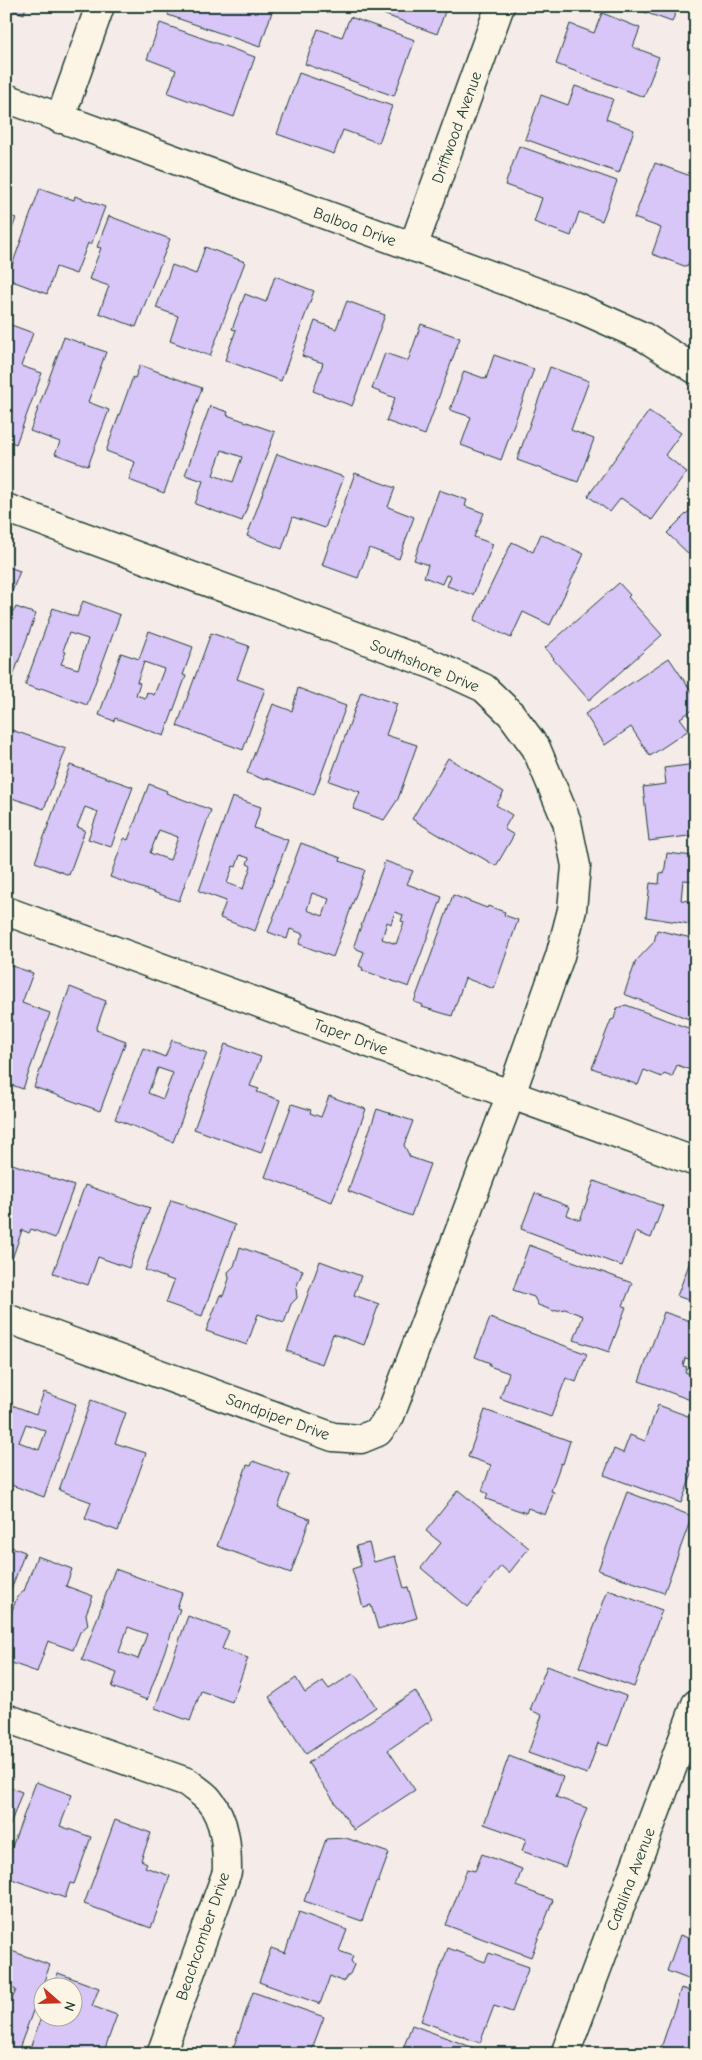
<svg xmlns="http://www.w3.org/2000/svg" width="702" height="2060" font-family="'Comic Neue',sans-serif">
	<rect width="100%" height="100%" fill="#f5ece9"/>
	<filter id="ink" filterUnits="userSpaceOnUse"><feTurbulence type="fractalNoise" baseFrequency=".02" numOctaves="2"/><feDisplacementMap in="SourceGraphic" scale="10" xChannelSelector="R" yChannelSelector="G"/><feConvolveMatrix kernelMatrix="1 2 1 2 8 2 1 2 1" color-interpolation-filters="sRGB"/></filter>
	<g filter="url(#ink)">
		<path fill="#d7c6f7" stroke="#1f3d34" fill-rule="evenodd" d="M6 6H26L24 14 6 8Z
			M171 6H274L260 47 168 15Z
			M361 6H447L437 34Z
			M628 6H678L672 22Z
			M602 13 640 28 633 47 659 57 644 97 556 64 570 24 594 33Z
			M350 17 415 40 394 96 305 64 318 29 342 37Z
			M160 23 255 57 234 117 168 93 176 70 147 59Z
			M299 73 392 106 379 143 343 130 334 154 277 134Z
			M575 86 613 99 606 119 634 130 619 173 525 139 541 95 568 105Z
			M519 146 617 181 602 221 579 212 571 236 534 222 542 198 505 185Z
			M655 163 696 178V243L687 267 652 254 661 228 634 218Z
			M40 188 74 200 75 196 105 207 91 245 88 243 76 274 56 267 47 294 7 279Z
			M6 215 16 218 6 246Z
			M109 216 170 239 136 327 99 313 109 286 89 279 101 248 97 247Z
			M205 247 245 262 210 356 170 341 178 316 156 308 172 265 196 274Z
			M275 276 314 291 281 381 225 360 236 330 232 329 245 294 266 302Z
			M347 301 385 315 352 406 313 391 323 363 302 356 315 321 336 329Z
			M6 323 33 333 21 366 42 373 16 444 6 440Z
			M421 324 460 338 425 435 386 421 395 398 372 389 385 353 408 361Z
			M64 337 106 352 88 402 109 410 88 466 55 454 60 442 30 431Z
			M494 355 534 369 501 460 461 445 471 417 450 410 464 371 486 379Z
			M140 365 202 388 164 493 129 480 135 462 106 451 133 377 135 378Z
			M550 367 589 381 571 430 594 439 578 482 517 460Z
			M210 406 228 412 227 415 275 432 242 521 195 504 203 481 185 475ZM222 450 242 457 233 482 213 475Z
			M649 411 681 433 665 455 687 472 652 520 621 498 610 512 588 496Z
			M277 454 344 477 325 528 293 517 282 549 247 536Z
			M355 473 395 488 388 507 414 517 399 559 369 548 358 578 322 565Z
			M439 490 467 500 465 506 484 513 474 537 493 544 473 595 447 586 451 576 446 575 442 584 424 577 428 565 414 560Z
			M696 504V561L667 533Z
			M541 534 584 554 550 625 523 612 511 638 474 620 512 542 533 552Z
			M6 566 20 571 6 607Z
			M619 583 630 595 628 597 662 635 589 700 553 659 554 658 545 648Z
			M83 601 120 615 87 705 41 688 40 690 25 685 53 608 77 617ZM69 633 88 639 78 669 61 664 66 652 63 651Z
			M16 607 36 614 12 679 6 676V626L12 610 14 611Z
			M149 631 193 647 183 675 186 676 164 736 115 718 114 721 99 715 121 653 139 659ZM144 662 164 669 154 695 147 692 145 698 136 695 140 683 137 682Z
			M211 633 249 646 237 679 265 689 243 750 177 726Z
			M669 658 696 698V708L680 718 689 730 650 756 631 727 605 745 585 714Z
			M298 688 346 706 314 795 266 778 265 780 247 773 273 704 292 711Z
			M361 692 397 704 386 735 417 745 398 799 384 820 353 809 360 792 329 781Z
			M6 728 66 749 44 809 6 796Z
			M448 758 504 792 496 805 512 815 504 829 514 835 496 866 472 852 471 854 412 819Z
			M696 764V835L649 841 643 787 666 784 664 768Z
			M70 765 133 787 111 847 88 839 98 812 85 807 77 827 85 830 69 875 35 862Z
			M149 784 167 791 166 793 211 810 179 901 110 877 124 838 128 840ZM159 830 178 837 170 860 150 853Z
			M232 797 261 807 254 828 288 840 255 931 220 918 226 901 199 891ZM240 855 249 858 247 864 251 866 243 889 227 883 233 866 236 867Z
			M6 804 13 806 6 824Z
			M301 843 341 858 340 861 365 870 333 957 299 944 303 934 290 929 287 939 268 932ZM312 893 329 899 323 916 307 910Z
			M667 853 693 856 696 855V881L683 880 681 900 696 902V925L646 917 650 883 659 884 660 873 664 874Z
			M385 861 413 871 407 884 442 897 409 987 362 970 363 968 359 966 364 952 357 949 354 945ZM395 912 403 915 401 921 404 922 396 944 382 939 387 922 391 924Z
			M453 895 487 908 488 906 505 912 504 915 518 920 494 989 465 978 452 1016 422 1007 423 1005 414 1002Z
			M657 930 696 939 694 1021 624 994 636 961 654 942Z
			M6 964 33 973 22 1003 50 1013 23 1089 6 1083Z
			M70 987 106 1001 96 1030 126 1041 100 1111 34 1087Z
			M626 1005 696 1031V1072L677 1065 672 1077 664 1074 662 1077 644 1070 638 1085 592 1068 611 1020 614 1019 617 1008Z
			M172 1040 207 1053 173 1142 115 1119 143 1048 165 1057ZM158 1068 173 1073 163 1099 148 1093Z
			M225 1044 261 1057 250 1086 259 1089 257 1092 280 1100 261 1153 194 1129Z
			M329 1096 366 1109 332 1202 265 1177 292 1104 311 1110 310 1113 321 1117Z
			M377 1109 413 1121 404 1145 410 1157 430 1164 411 1216 348 1191Z
			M7 1162 74 1186 55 1238 31 1229 29 1233 22 1230 12 1259 6 1256Z
			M594 1181 663 1206 651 1238 635 1232 622 1266 521 1229 535 1193 570 1207 567 1215 580 1220Z
			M85 1185 150 1208 129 1268 98 1257 88 1285 53 1273Z
			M171 1200 187 1205 186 1207 235 1225 202 1316 166 1303 174 1281 145 1270Z
			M529 1245 632 1283 623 1306 626 1307 609 1352 574 1340 583 1316 565 1309 554 1311 538 1305 534 1297 513 1290Z
			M696 1246V1303L677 1296Z
			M240 1247 303 1270 296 1288 297 1298 291 1304 284 1323 258 1314 247 1345 206 1331 220 1295 223 1296 229 1279 228 1272 234 1266Z
			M320 1261 361 1276 354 1295 379 1304 364 1345 333 1334 322 1364 287 1351Z
			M664 1312 696 1323V1352L692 1351 690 1359 685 1358 683 1366 687 1367 685 1372 696 1376V1402L639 1381Z
			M490 1318 587 1354 576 1382 566 1378 551 1417 500 1398 509 1373 489 1366 490 1363 475 1357Z
			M44 1392 76 1404 44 1497 6 1483V1412L9 1404 36 1414ZM26 1424 46 1431 39 1450 19 1442Z
			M91 1400 126 1413 115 1443 146 1453 118 1531 85 1519 91 1502 59 1490Z
			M658 1405 696 1419V1464L681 1503 604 1475 614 1449 623 1453 630 1435 645 1441Z
			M485 1410 570 1441 563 1464 561 1463 551 1491 554 1492 545 1515 528 1508 526 1513 486 1499 488 1494 482 1491 491 1465 468 1457Z
			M253 1461 290 1475 278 1507 310 1519 291 1573 217 1546 247 1465 251 1466Z
			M458 1490 529 1548 509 1573 501 1566 468 1607 421 1568 441 1543 426 1531Z
			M627 1492 692 1516 664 1593 598 1570Z
			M369 1543 374 1562 395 1556 404 1588 408 1587 417 1618 378 1629 371 1605 363 1607 352 1569 361 1566 356 1546Z
			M6 1545 25 1552 6 1603Z
			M37 1556 72 1569 66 1586 93 1596 86 1614 88 1625 80 1632 73 1650 48 1641 37 1672 6 1661V1627L17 1597 24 1591Z
			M115 1569 182 1593 177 1608 180 1609 147 1700 112 1687 117 1673 82 1660ZM128 1627 147 1634 138 1659 119 1652Z
			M608 1590 662 1610 634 1687 579 1667Z
			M188 1616 229 1631 222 1649 248 1658 232 1702 201 1691 190 1721 155 1708Z
			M547 1666 626 1696 608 1746 598 1743 587 1774 528 1753 542 1715 530 1710Z
			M354 1673 376 1707 306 1754 269 1697 296 1678 305 1693 323 1681 329 1689Z
			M415 1691 433 1719 388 1750 415 1790 354 1830 308 1763Z
			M509 1756 563 1777 556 1797 587 1808 565 1867 522 1851 526 1839 484 1824Z
			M36 1782 72 1795 60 1826 91 1837 74 1884 70 1883 65 1898 6 1877V1863Z
			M6 1786 22 1792 6 1836Z
			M115 1820 151 1833 141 1860 147 1863 145 1867 170 1876 151 1928 84 1904Z
			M346 1838 389 1853 378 1883 376 1882 362 1921 304 1901 326 1839Z
			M482 1854 522 1869 516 1886 553 1900 531 1957 446 1925 467 1869 475 1871Z
			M299 1912 347 1930 339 1951 353 1956 351 1961 354 1965 350 1974 346 1977 344 1982 330 1976 320 2004 259 1982 271 1948 285 1953Z
			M680 1935 696 1941V1982L667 1971Z
			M448 1948 485 1962 489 1953 529 1967 512 2012 494 2006 480 2043 421 2021Z
			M6 1949 50 1965 17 2054 6 2051V2014L16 1990 6 1986Z
			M58 1973 99 1988 92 2006 117 2015 103 2054H92L70 2046 68 2054H28L42 2015V2018H72V1988H52Z
			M681 1988 696 1993V2054H659Z
			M253 1992 324 2017 310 2054H231Z
			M412 2025 490 2054H401Z"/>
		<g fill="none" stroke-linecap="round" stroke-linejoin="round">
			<g stroke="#1f3d34" stroke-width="31">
				<path id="minor" d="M60 119 100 6
					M413 247 500 6
					M6 508 434 665 484 688 511 714 536 748 567 822 576 866 572 910 560 956 511 1094 390 1416 378 1432 361 1439 333 1437 6 1318
					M6 911 696 1162
					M6 1718 187 1782C194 1788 203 1793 209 1800 226 1820 227 1848 227 1872L161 2054"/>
			</g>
			<g stroke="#1f3d34" stroke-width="31">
				<path id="tertiary" d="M6 98 572 305 644 337 696 370
					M565 2054 696 1704"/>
			</g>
			<use href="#minor" stroke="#fcf5e5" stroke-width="28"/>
			<use href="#tertiary" stroke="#fcf5e5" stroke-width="28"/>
		</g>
	</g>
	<g text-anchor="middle" stroke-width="4.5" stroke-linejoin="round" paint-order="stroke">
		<g font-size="16" fill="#1f3d34" stroke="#fcf5e5">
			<text transform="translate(456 127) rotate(-70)" y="6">Driftwood Avenue</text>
			<text transform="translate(355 226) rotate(20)" y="6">Balboa Drive</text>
			<text transform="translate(425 665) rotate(22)" y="6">Southshore Drive</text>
			<text transform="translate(351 1036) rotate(20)" y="6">Taper Drive</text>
			<text transform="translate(278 1416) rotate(20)" y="6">Sandpiper Drive</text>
			<text transform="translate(630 1879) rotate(-69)" y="6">Catalina Avenue</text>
			<text transform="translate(202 1936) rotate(-71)" y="6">Beachcomber Drive</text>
		</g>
	</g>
	<rect width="702" height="2060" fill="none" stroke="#fcf5e5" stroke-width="25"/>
	<rect x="12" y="12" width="677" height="2035" fill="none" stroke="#1f3d34" stroke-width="2" filter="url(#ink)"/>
	<g transform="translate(58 2002) rotate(110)"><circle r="24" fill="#fcf5e5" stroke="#a4ab9e"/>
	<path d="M0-4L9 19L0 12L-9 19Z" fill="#c8321e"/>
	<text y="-8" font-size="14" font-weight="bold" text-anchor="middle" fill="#1f3d34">N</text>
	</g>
</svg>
